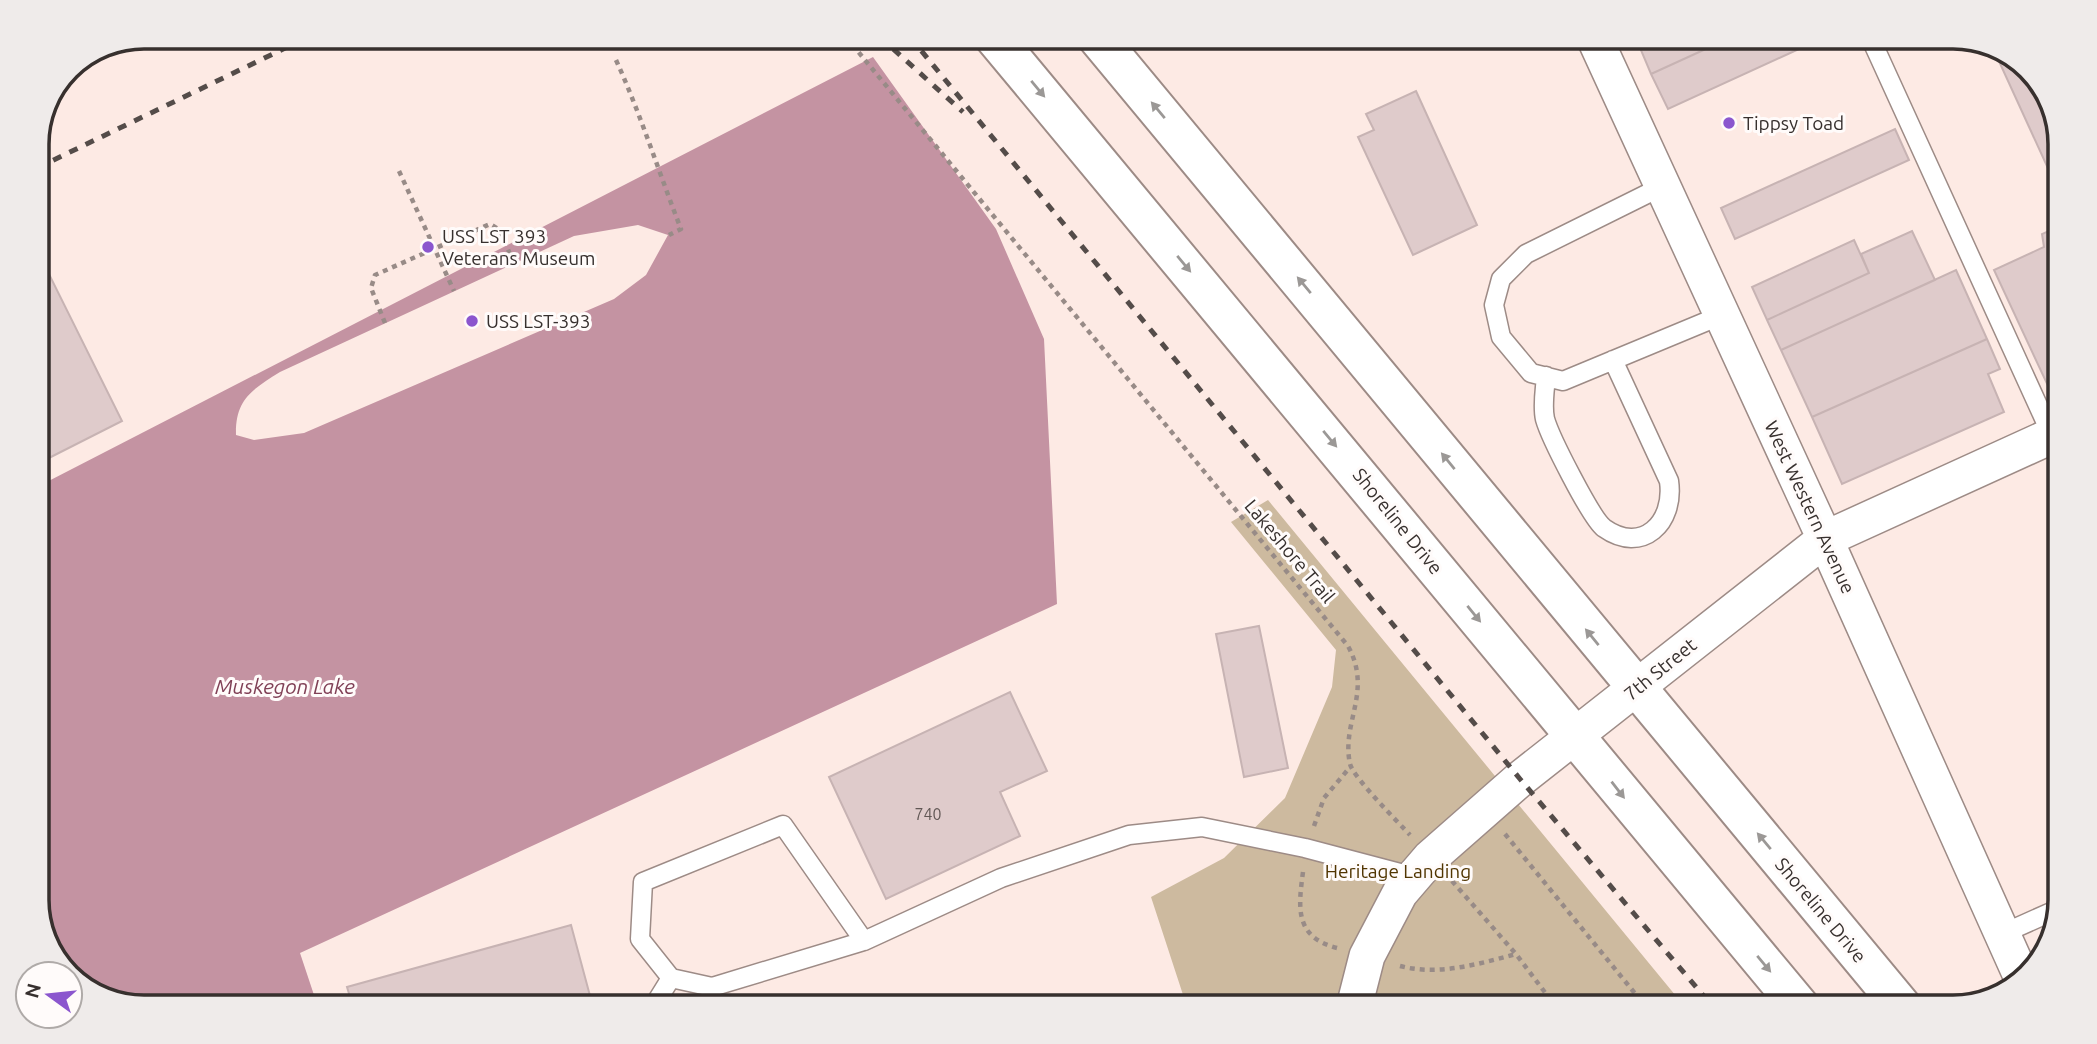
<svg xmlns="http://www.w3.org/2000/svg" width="2097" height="1044" font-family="Ubuntu,sans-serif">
	<rect width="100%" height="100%" fill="#fdeae4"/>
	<path fill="#cdba9f" d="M1268 500 1685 1007H1187L1151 897 1224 858 1285 798 1332 687 1336 650 1231 522Z"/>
	<path fill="#c493a2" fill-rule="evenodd" d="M873 57 996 229 1044 339 1057 604 300 953 318 1007H144L97 996 55 960 37 908V487ZM638 225 668 235 646 275 614 299 304 433 254 440 236 435C235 399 253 389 280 372L574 236Z"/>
	<path fill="#dfcbcb" stroke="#c7b3b3" stroke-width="2" d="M1651 37H1732L1651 74 1638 43Z
		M1732 37H1825L1668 109 1651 74Z
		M1992 46 2000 48 2042 84 2060 137V187L2057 188Z
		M1416 91 1477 225 1413 255 1358 137 1374 130 1366 114Z
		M1895 129 1909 160 1735 239 1721 208Z
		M2060 226V383L2049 388 1994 270 2044 247 2042 234Z
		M1912 231 1935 280 1781 350 1767 320 1869 273 1861 254Z
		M1854 240 1869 273 1767 320 1752 287Z
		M37 250 122 421 37 464Z
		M1956 270 1987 339 1812 417 1781 350Z
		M1987 339 2000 369 1988 374 2004 412 1842 484 1812 417Z
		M1259 626 1288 768 1244 777 1216 634Z
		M1010 692 1047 771 1000 792 1020 836 886 899 829 777Z
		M571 925 593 1007H353L347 987Z"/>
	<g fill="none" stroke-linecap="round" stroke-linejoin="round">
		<g stroke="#9d8b86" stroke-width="21">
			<path id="service" d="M1870 37 2052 436
				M66 73 69 68
				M1663 186 1526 254 1501 279 1494 305 1501 337 1531 373 1563 381 1722 315
				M1546 376C1545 390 1542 406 1545 419 1550 437 1591 518 1604 528 1642 555 1675 523 1669 481L1613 360
				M2002 934 2058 909
				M864 941 783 825 643 882 640 939 671 978 712 987 864 941 1001 878 1129 835 1202 827 1305 848 1415 877
				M653 1007 671 978"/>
		</g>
		<g stroke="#9d8b86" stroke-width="38">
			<path id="minor" d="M1594 37 1825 539 2022 978
				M1354 1007 1367 956 1400 893 1430 858 1520 779 1825 539 2060 432"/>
		</g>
		<g stroke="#9d8b86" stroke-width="42">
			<path id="trunk" d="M994 37 1800 1007
				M1097 37 1902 1007"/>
		</g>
		<path stroke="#988b87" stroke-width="4.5" stroke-dasharray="5 5" stroke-linecap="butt" d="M846 37 1348 646C1373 692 1341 722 1350 764 1353 777 1398 822 1410 835
			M616 60C641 115 659 173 681 229L669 235
			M399 171 454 291
			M385 323 371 288 375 275 490 224 500 230 514 264
			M1314 826 1324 798 1351 766
			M1505 834 1646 1007
			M1303 872C1298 909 1295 937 1337 948
			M1452 881 1516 954 1556 1007
			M1400 966C1438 976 1479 964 1516 954"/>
		<use href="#service" stroke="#fff" stroke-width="18"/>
		<use href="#minor" stroke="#fff" stroke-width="35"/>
		<use href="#trunk" stroke="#fff" stroke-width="38"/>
		<path stroke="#544c49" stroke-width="5" stroke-dasharray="9 9" stroke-linecap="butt" d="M880 37 963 112
			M910 37 1520 779 1713 1007
			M37 168 308 37"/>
	</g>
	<defs><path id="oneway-solid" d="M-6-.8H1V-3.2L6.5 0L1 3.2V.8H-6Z" transform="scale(1.75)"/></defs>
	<g fill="#9b9896">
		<use href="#oneway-solid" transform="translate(1038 89) rotate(50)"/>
		<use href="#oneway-solid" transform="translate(1158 110) rotate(-130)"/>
		<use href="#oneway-solid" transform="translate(1184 264) rotate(50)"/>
		<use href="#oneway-solid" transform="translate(1304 285) rotate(-130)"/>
		<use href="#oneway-solid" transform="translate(1330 439) rotate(50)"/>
		<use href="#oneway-solid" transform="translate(1448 461) rotate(-129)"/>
		<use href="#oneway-solid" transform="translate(1474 614) rotate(51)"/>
		<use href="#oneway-solid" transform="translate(1592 637) rotate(-129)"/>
		<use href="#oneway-solid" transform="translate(1618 790) rotate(52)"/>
		<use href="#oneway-solid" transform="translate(1764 841) rotate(-130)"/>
		<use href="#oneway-solid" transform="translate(1764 964) rotate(50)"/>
	</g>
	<g fill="#8b56ce" stroke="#fffbfa" stroke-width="2.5">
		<circle cx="1729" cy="123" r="7"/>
		<circle cx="428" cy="247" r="7"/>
		<circle cx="472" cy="321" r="7"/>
	</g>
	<g text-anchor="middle" stroke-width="6" stroke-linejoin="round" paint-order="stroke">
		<g font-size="16" fill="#615755">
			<text x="928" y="820">740</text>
		</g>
		<g font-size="19" fill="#37302e" stroke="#fffbfa" text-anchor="start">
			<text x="1743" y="130">Tippsy Toad</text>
			<text x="442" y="243">USS LST 393<tspan x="442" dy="22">Veterans Museum</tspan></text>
			<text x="486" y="328">USS LST-393</text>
		</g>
		<g font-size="19" fill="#37302e" stroke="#fffbfa">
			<text transform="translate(1810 507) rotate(65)" y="7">West Western Avenue</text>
			<text transform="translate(1398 521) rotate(51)" y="7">Shoreline Drive</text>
			<text transform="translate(1290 551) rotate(50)" y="7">Lakeshore Trail</text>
			<text transform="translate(1660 669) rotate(-39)" y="7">7th Street</text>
			<text transform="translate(1821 910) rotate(50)" y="7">Shoreline Drive</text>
		</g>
		<g font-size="19" fill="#513501" stroke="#fffbfa">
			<text x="1398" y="878">Heritage Landing</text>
		</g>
		<g font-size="21" font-style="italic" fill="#804056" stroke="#fffbfa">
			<text x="285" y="694">Muskegon Lake</text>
		</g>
	</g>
	<path d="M0 0H2097V1044H0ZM144 49H1953A95 95 0 0 1 2048 144V900A95 95 0 0 1 1953 995H144A95 95 0 0 1 49 900V144A95 95 0 0 1 144 49Z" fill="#efebea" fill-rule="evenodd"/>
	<path fill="none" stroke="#37302e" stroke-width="3.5" d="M144 49H1953A95 95 0 0 1 2048 144V900A95 95 0 0 1 1953 995H144A95 95 0 0 1 49 900V144A95 95 0 0 1 144 49Z"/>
	<g transform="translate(49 995) rotate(285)"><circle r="33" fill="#fffbfa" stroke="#afaaa8" stroke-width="2"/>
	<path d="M0-5L12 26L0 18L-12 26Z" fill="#8b56ce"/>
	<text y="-10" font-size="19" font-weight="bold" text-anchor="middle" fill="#37302e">N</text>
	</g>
</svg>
